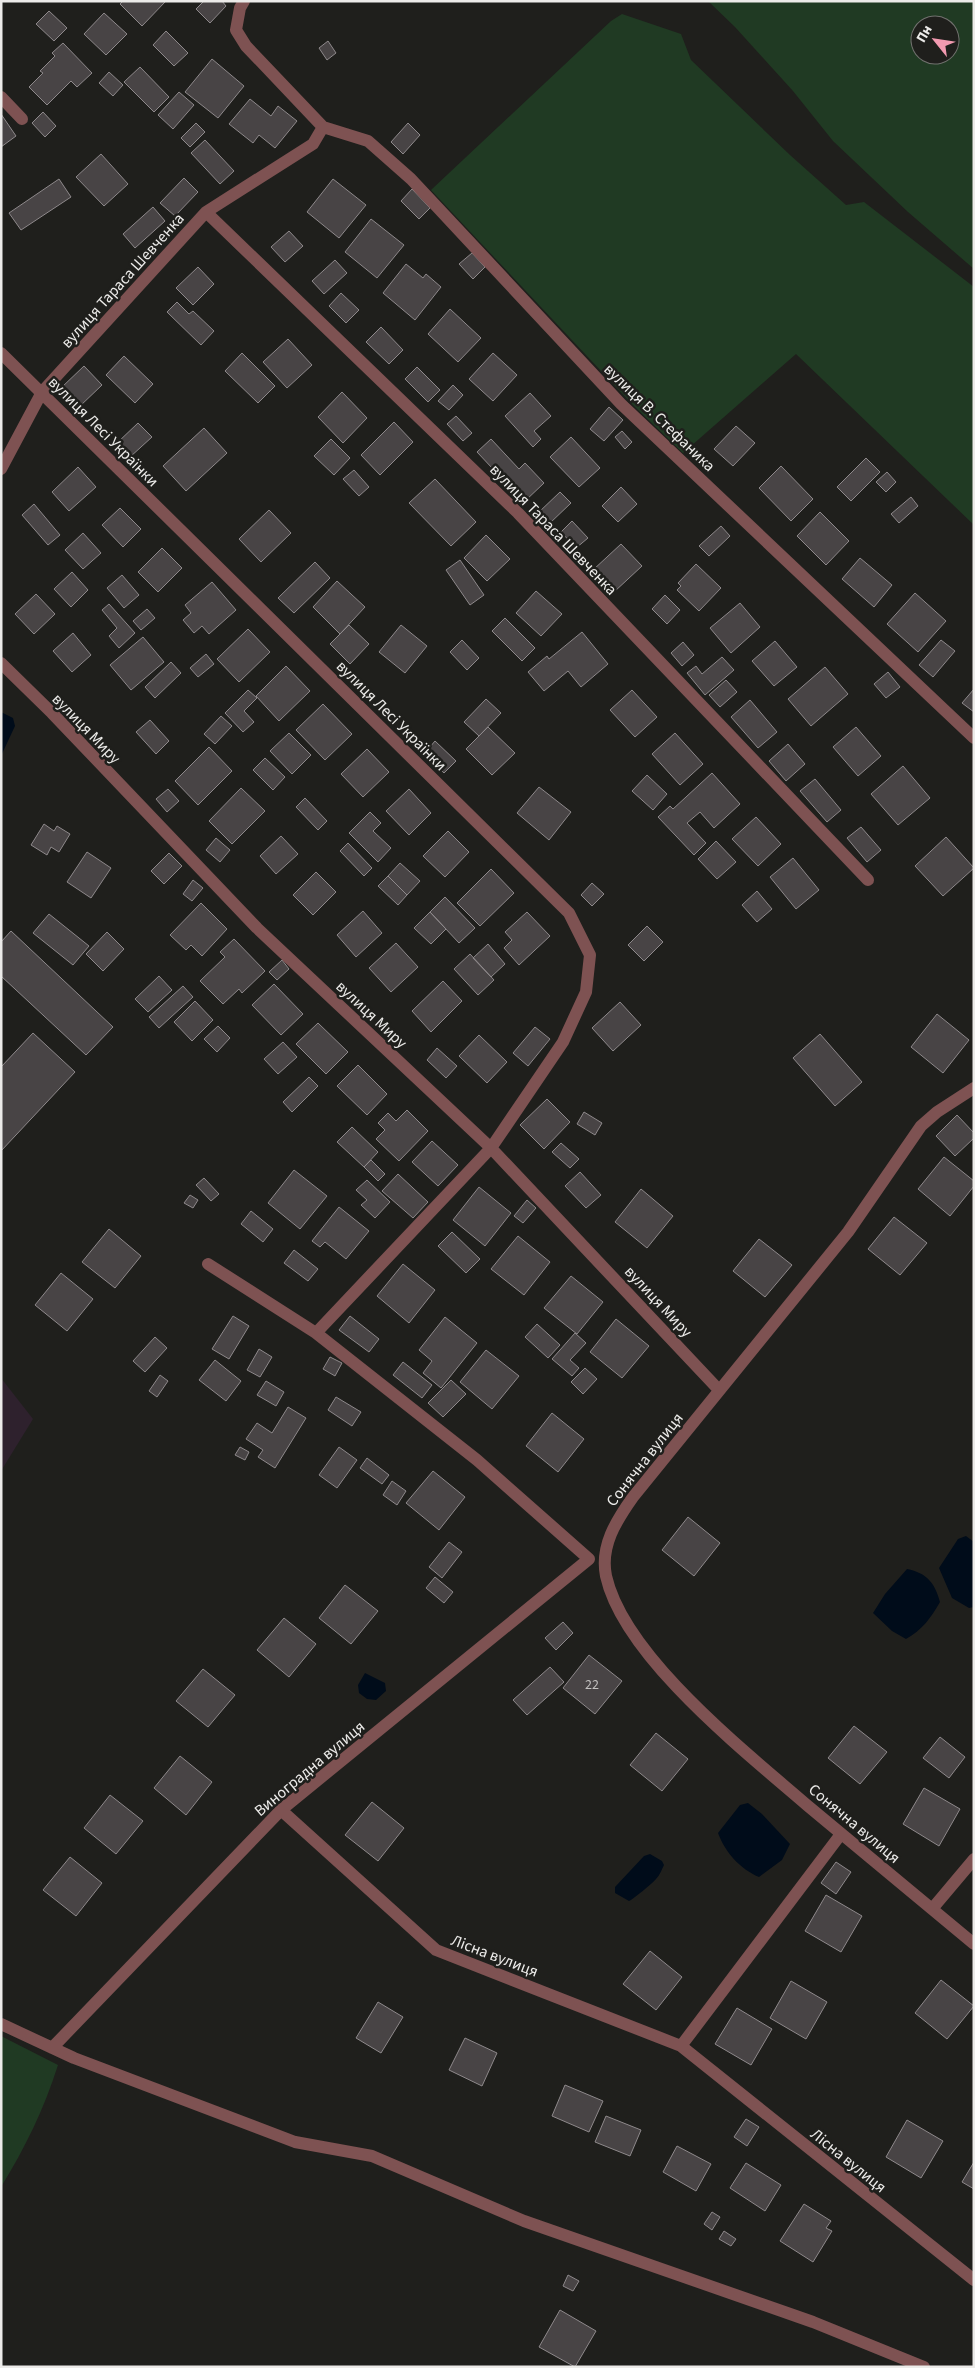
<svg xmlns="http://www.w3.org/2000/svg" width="975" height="2368" font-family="'Source Sans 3',sans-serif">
	<rect width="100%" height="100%" fill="#1f1f1c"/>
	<path fill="#2e212d" d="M1 1378 33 1419 1 1471Z"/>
	<path fill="#203a23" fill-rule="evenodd" d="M708 1H974V269L908 212 833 141 793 91 735 27ZM920 25H950V55H920Z
		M622 14 681 34 691 60 790 155 846 205 864 202 974 287V525L796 354 683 453 633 405 431 190 611 21Z
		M1 2036 58 2065C44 2109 25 2148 1 2187Z"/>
	<path fill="#000c1a" d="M1 712 13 718 15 726 1 756Z
		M966 1536 974 1542V1607L969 1608 952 1598 939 1568 958 1539Z
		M907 1569C927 1573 935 1583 940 1602 931 1618 922 1630 906 1639L892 1631 873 1613 885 1594Z
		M365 1673 385 1683 386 1691 376 1700 367 1699 359 1693 358 1685Z
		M748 1803 762 1814 790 1844 782 1860 759 1877C740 1869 725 1852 718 1833L740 1805Z
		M650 1854 662 1861 664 1865C662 1869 660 1875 656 1879 654 1882 631 1901 629 1901L615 1893V1887L644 1856Z"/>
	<path fill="#484445" stroke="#8e898b" d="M123 1H165V2L142 26 120 4Z
		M204 1H222L226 6 210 23 196 9Z
		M49 11 67 28 54 41 36 24Z
		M104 13 127 34 106 55 84 34Z
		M166 31 188 53 174 66 153 45Z
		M328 41 336 53 327 60 319 48Z
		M63 43 92 73 77 87 71 81 47 105 29 87 43 73 40 71 55 56 52 53Z
		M212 59 244 86 218 118 185 92Z
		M140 67 169 97 154 112 124 82Z
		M109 72 123 85 113 96 99 83Z
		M179 92 194 105 173 129 158 115Z
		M250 99 271 116 278 106 297 121 275 148 259 135 253 143 229 124Z
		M43 112 56 126 45 137 32 123Z
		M1 114 16 136 1 147Z
		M196 123 205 132 190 147 181 138Z
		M408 123 420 135 403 154 391 142Z
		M205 140 234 171 220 184 191 153Z
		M101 154 128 184 104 206 76 177Z
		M184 178 198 192 175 216 160 203Z
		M59 179 71 197 21 230 9 213Z
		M333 179 366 205 339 238 307 212Z
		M412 189 430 208 419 219 401 201Z
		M153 207 165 221 135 248 123 234Z
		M371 219 404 245 377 278 345 252Z
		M289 231 303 246 285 262 271 247Z
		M472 253 485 267 473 279 459 264Z
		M335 260 347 273 324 294 312 281Z
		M406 264 423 278 426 274 441 287 415 320 383 293Z
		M198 267 214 284 193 305 176 288Z
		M341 293 359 310 346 323 329 306Z
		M177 302 189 314 193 311 214 331 201 345 167 312Z
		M450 309 481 338 458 362 428 334Z
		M381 327 403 350 389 364 366 342Z
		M288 339 312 365 287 388 263 362Z
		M242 353 275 386 258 403 225 371Z
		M493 353 517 375 493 401 469 379Z
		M124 356 153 384 135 403 106 375Z
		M84 366 102 385 79 407 61 388Z
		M417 367 440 390 428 402 405 379Z
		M453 385 463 395 449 410 438 401Z
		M342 392 367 418 343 443 318 417Z
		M530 393 551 416 534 431 541 439 533 447 505 416Z
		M609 407 623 420 604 441 590 429Z
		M456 416 472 433 463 441 447 424Z
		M394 422 413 442 380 475 361 455Z
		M138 423 152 437 130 457 117 443Z
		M736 426 755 443 733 466 714 449Z
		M204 428 227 453 186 491 163 466Z
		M622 431 632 442 625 449 615 437Z
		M571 437 600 468 579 487 550 457Z
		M331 439 350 458 334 475 314 456Z
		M491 439 519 469 525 463 544 483 524 502 477 452Z
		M866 458 880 472 851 501 837 487Z
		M781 466 813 499 791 521 759 488Z
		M78 467 96 487 69 511 52 492Z
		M354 470 369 487 359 496 343 479Z
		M887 472 896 482 886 492 876 482Z
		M435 479 476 522 451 546 409 503Z
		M621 487 637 504 618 522 602 506Z
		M560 492 571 503 549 524 538 513Z
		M911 497 918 506 899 523 891 514Z
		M34 504 60 535 48 545 22 515Z
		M120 508 141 529 123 547 102 525Z
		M269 510 291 533 261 562 239 539Z
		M820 512 849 541 826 565 797 536Z
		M572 521 588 538 576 548 561 532Z
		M721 526 730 536 709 556 699 546Z
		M83 533 101 553 83 569 65 550Z
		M486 535 510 559 487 581 464 558Z
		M621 544 642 566 614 592 593 570Z
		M162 548 182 568 158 592 138 572Z
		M860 558 892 585 874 607 842 579Z
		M460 560 484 595 470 605 446 570Z
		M315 562 330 578 294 613 278 598Z
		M696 564 721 588 699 611 677 590 681 586 678 583Z
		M72 572 88 590 71 607 54 589Z
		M122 575 139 595 124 608 107 588Z
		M337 581 365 607 340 634 313 607Z
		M212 582 236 610 209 634 202 626 194 633 183 620 191 613 185 605Z
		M536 591 562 614 541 636 516 613Z
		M915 593 946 621 918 652 887 624Z
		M36 594 55 614 34 634 15 614Z
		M665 595 680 610 667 624 652 609Z
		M740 603 760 627 731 653 710 628Z
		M109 604 135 633 119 648 109 636 117 628 102 610Z
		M147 609 155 618 141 630 133 621Z
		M505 618 535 648 522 661 492 631Z
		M349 625 369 644 350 664 330 644Z
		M401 625 427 646 405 673 379 652Z
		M248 629 270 652 239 682 217 659Z
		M582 632 608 664 581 687 568 671 544 691 528 672 547 656 549 659Z
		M73 633 91 655 72 672 53 651Z
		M143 637 164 662 131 690 110 665Z
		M462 640 479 658 467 670 450 652Z
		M941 640 955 651 933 677 919 665Z
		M775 641 797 667 774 686 752 661Z
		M683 642 694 655 682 666 671 653Z
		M206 654 214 664 198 677 190 668Z
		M722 657 734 670 705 695 687 673 696 666 702 674Z
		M171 662 181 673 155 698 145 687Z
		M286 666 310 691 279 721 256 696Z
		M825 667 848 694 811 726 788 699Z
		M888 672 900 687 886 698 874 684Z
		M726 680 737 692 720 707 709 695Z
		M974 689V712L962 703Z
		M248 690 257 698 244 711 254 722 243 732 225 713Z
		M632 690 657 717 635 737 610 710Z
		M486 699 501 713 479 736 464 722Z
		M750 700 777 732 758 748 731 717Z
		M323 704 352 734 325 760 296 730Z
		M221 716 232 726 215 744 204 734Z
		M150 720 169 741 156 754 136 732Z
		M488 727 515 753 492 775 466 749Z
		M856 727 881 756 858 776 833 747Z
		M289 733 311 755 292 774 270 751Z
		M675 733 703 764 680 785 652 754Z
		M435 741 456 761 444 773 424 754Z
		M788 744 805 764 786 781 769 761Z
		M209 747 232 771 198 805 175 781Z
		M367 749 389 772 363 797 341 774Z
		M265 758 285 777 273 790 253 770Z
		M903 766 930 798 898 825 871 794Z
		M712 773 740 804 714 828 700 812 687 823 706 843 694 855 658 817 670 806 673 809Z
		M647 775 667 794 653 810 632 791Z
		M815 779 841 810 827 822 800 791Z
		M539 787 571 812 549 840 517 813Z
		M241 788 265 811 232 844 209 821Z
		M168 789 179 801 167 812 156 799Z
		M409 789 431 813 409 835 386 811Z
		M305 798 327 821 318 830 296 807Z
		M370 812 381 823 373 831 391 848 378 862 349 833Z
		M756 817 781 844 758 866 732 839Z
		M44 824 54 831 57 826 70 834 59 852 51 847 47 855 31 845Z
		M861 827 881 850 867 862 847 838Z
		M448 831 469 852 445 877 423 856Z
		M281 836 298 854 276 874 260 856Z
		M946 837 974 868 943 896 915 866Z
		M216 838 230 850 220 862 206 850Z
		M716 841 736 862 717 879 698 859Z
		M348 843 372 868 364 876 340 851Z
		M87 852 111 868 91 898 67 882Z
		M169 853 182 866 164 884 151 871Z
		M793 858 819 890 796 909 770 877Z
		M400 863 420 881 407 895 388 876Z
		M491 869 514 893 480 926 457 903Z
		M316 872 336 892 313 915 293 895Z
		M388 876 407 895 398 905 378 886Z
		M193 880 203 888 192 901 183 894Z
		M592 883 604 894 592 906 581 895Z
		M757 891 772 909 757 922 742 905Z
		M445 897 475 928 459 943 430 912Z
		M201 903 227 929 202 956 191 945 186 950 170 935Z
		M363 911 382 933 356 957 337 935Z
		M430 912 446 929 431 944 414 928Z
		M527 912 550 936 519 965 504 948 512 940 505 932Z
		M49 914 89 946 73 965 33 933Z
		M647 926 663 942 644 961 628 945Z
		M11 931 113 1027 86 1055 1 976V942Z
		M107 932 124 949 103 971 86 954Z
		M234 939 265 971 242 993 239 989 223 1004 200 981 225 957 220 952Z
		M396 943 418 967 391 992 369 968Z
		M488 944 505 964 491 977 473 958Z
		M470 954 494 980 478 995 454 969Z
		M282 960 289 969 277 980 269 972Z
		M159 976 172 990 148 1012 135 999Z
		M443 981 462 1001 431 1032 412 1011Z
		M274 984 303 1014 281 1035 252 1005Z
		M183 986 193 997 159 1028 149 1017Z
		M195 1001 213 1020 192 1041 174 1022Z
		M620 1002 641 1025 613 1051 592 1028Z
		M937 1014 969 1040 943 1073 911 1047Z
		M318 1023 348 1052 326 1074 296 1044Z
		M218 1026 230 1038 217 1052 204 1039Z
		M535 1027 550 1039 528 1066 513 1053Z
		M33 1033 75 1072 1 1151V1067Z
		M820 1034 862 1082 835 1106 793 1058Z
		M479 1035 507 1062 487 1083 459 1056Z
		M283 1042 297 1057 278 1074 264 1059Z
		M437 1048 457 1066 446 1078 427 1060Z
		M358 1065 387 1094 367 1115 337 1086Z
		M309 1077 318 1086 292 1112 283 1102Z
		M547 1099 570 1122 544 1149 520 1125Z
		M407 1110 428 1131 399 1161 376 1139 385 1130 378 1123 388 1113 396 1121Z
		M584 1112 602 1123 595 1135 577 1124Z
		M957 1115 974 1133V1138L955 1156 936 1136Z
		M352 1127 378 1152 364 1167 337 1142Z
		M432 1141 458 1165 438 1186 412 1162Z
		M561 1143 579 1159 570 1168 552 1152Z
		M944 1157 974 1181V1186L950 1216 918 1189Z
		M371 1160 385 1174 378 1181 364 1167Z
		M294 1170 327 1196 300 1229 268 1203Z
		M580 1172 601 1195 586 1208 565 1186Z
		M398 1174 428 1202 413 1218 382 1191Z
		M204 1178 219 1194 211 1201 196 1185Z
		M367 1180 390 1202 375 1218 361 1205 367 1200 356 1190Z
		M479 1187 511 1213 485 1246 453 1220Z
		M641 1189 673 1216 647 1248 615 1222Z
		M190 1195 198 1200 193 1208 184 1203Z
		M527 1200 536 1208 523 1223 514 1216Z
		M339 1207 369 1231 346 1259 325 1242 320 1247 312 1241Z
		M251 1211 273 1229 263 1242 241 1224Z
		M894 1217 927 1243 900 1275 868 1249Z
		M109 1229 141 1256 115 1288 82 1262Z
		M452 1232 480 1259 466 1273 438 1246Z
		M518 1236 550 1262 524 1295 491 1269Z
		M759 1239 792 1265 765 1297 733 1271Z
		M294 1250 318 1269 308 1281 284 1263Z
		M403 1264 435 1290 409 1323 377 1296Z
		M61 1273 93 1299 67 1331 35 1305Z
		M571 1276 603 1302 577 1334 544 1308Z
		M233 1316 249 1326 229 1359 212 1349Z
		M350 1316 379 1339 369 1352 339 1330Z
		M445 1317 477 1343 441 1388 423 1373 432 1361 419 1350Z
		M616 1319 649 1346 622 1378 590 1352Z
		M537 1324 560 1345 548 1358 525 1337Z
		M575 1333 586 1343 570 1360 579 1368 572 1376 552 1359Z
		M155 1337 167 1348 145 1372 133 1361Z
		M259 1349 272 1357 260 1377 247 1370Z
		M486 1350 519 1376 492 1409 460 1382Z
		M330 1357 342 1363 335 1376 323 1369Z
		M215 1360 241 1381 226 1401 199 1380Z
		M403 1362 432 1385 422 1398 393 1375Z
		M585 1368 597 1379 583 1394 571 1382Z
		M160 1375 168 1381 157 1397 149 1391Z
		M451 1380 466 1394 443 1417 428 1403Z
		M266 1381 284 1392 276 1406 257 1395Z
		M336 1397 361 1412 352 1426 328 1410Z
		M288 1407 306 1418 275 1468 258 1457 263 1450 246 1439 257 1423 272 1433Z
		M552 1413 584 1439 558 1472 526 1446Z
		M240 1447 249 1452 245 1460 235 1455Z
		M339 1447 357 1460 337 1488 319 1475Z
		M367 1458 389 1475 382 1484 360 1468Z
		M433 1471 465 1497 439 1530 406 1503Z
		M392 1481 406 1491 397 1505 383 1495Z
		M688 1517 720 1543 694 1576 662 1550Z
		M449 1542 462 1552 442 1578 429 1567Z
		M435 1577 453 1592 444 1603 426 1588Z
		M345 1585 378 1611 351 1644 319 1618Z
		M284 1618 316 1644 289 1677 257 1650Z
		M563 1622 573 1633 556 1650 545 1638Z
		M589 1655 622 1681 595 1714 563 1688Z
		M550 1667 564 1682 527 1715 513 1700Z
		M203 1669 235 1695 208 1727 176 1701Z
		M854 1726 887 1752 860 1784 828 1758Z
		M656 1733 688 1759 662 1791 630 1765Z
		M940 1737 965 1757 949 1778 923 1758Z
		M180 1756 212 1782 186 1815 154 1788Z
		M924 1788 960 1809 939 1846 903 1824Z
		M110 1795 143 1821 116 1854 84 1828Z
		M372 1802 404 1828 378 1861 345 1835Z
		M70 1857 102 1883 76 1916 43 1890Z
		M836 1862 851 1872 836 1894 821 1883Z
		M826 1895 862 1916 841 1952 805 1931Z
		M650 1951 682 1977 656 2010 623 1984Z
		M941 1980 974 2006 947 2039 915 2013Z
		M791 1981 827 2002 806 2039 770 2018Z
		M378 2002 403 2017 381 2053 356 2038Z
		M737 2008 772 2029 751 2065 715 2044Z
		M465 2038 497 2053 482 2086 449 2070Z
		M565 2085 603 2101 589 2132 552 2116Z
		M606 2116 641 2130 630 2156 595 2142Z
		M746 2119 759 2127 747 2146 734 2137Z
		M907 2120 943 2141 921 2178 886 2157Z
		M677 2146 711 2164 696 2191 663 2172Z
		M974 2162V2189L962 2182Z
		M746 2163 781 2185 765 2211 730 2188Z
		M804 2204 831 2221 826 2228 832 2231 813 2262 780 2241Z
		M712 2212 720 2217 712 2230 704 2224Z
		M724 2231 736 2239 731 2246 719 2239Z
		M568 2275 579 2281 573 2291 563 2286Z
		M560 2310 596 2331 575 2367 539 2347Z"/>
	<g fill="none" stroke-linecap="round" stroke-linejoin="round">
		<path stroke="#7e5252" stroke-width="12" d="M244 1 240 8 236 30 246 46 323 127 368 141 411 179 621 404 974 738
			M1 97 22 119
			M206 212 518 513 868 880
			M1 353 569 913 590 955 586 992 563 1042 491 1148 316 1333
			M1 469 42 392 206 212 313 144 323 127
			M1 663 52 713 257 928 491 1148 719 1390
			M974 1088 937 1112 921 1126 848 1232 633 1497C616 1521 600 1546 606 1576 624 1657 747 1753 808 1806 863 1852 918 1898 974 1944
			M208 1264 316 1333 477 1460 589 1559
			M281 1810 436 1950 681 2046 974 2280
			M932 1909 974 1859
			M1 2024 74 2058 295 2142 372 2156 524 2221 813 2322 924 2367
			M681 2046 841 1834
			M52 2048 281 1810 589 1559"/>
	</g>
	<g text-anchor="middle" stroke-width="5" stroke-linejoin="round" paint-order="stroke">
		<g font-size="14" fill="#c3c1c0">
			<text x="592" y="1689">22</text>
		</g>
		<g font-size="16" fill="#ecebe9" stroke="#1f1f1c">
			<text transform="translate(122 280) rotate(-48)" y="6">вулиця Тараса Шевченка</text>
			<text transform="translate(660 417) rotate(44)" y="6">вулиця В. Стефаника</text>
			<text transform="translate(104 431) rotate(45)" y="6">вулиця Лесі Українки</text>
			<text transform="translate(554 529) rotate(46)" y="6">вулиця Тараса Шевченка</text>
			<text transform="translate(392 715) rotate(45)" y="6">вулиця Лесі Українки</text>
			<text transform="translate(87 728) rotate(46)" y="6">вулиця Миру</text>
			<text transform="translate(372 1014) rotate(43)" y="6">вулиця Миру</text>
			<text transform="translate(659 1301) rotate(47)" y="6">вулиця Миру</text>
			<text transform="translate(644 1459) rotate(-52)" y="6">Сонячна вулиця</text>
			<text transform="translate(309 1768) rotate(-40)" y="6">Виноградна вулиця</text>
			<text transform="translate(855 1823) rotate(40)" y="6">Сонячна вулиця</text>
			<text transform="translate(495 1955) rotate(21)" y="6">Лісна вулиця</text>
			<text transform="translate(849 2160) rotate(39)" y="6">Лісна вулиця</text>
		</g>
	</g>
	<rect width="975" height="2368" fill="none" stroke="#ecebe9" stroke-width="5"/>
	<g transform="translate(935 40) rotate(300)"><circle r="24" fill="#1f1f1c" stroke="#71716e"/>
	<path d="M0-4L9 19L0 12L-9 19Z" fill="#f29ab0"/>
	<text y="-8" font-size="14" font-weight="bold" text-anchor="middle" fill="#ecebe9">Пн</text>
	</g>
</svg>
